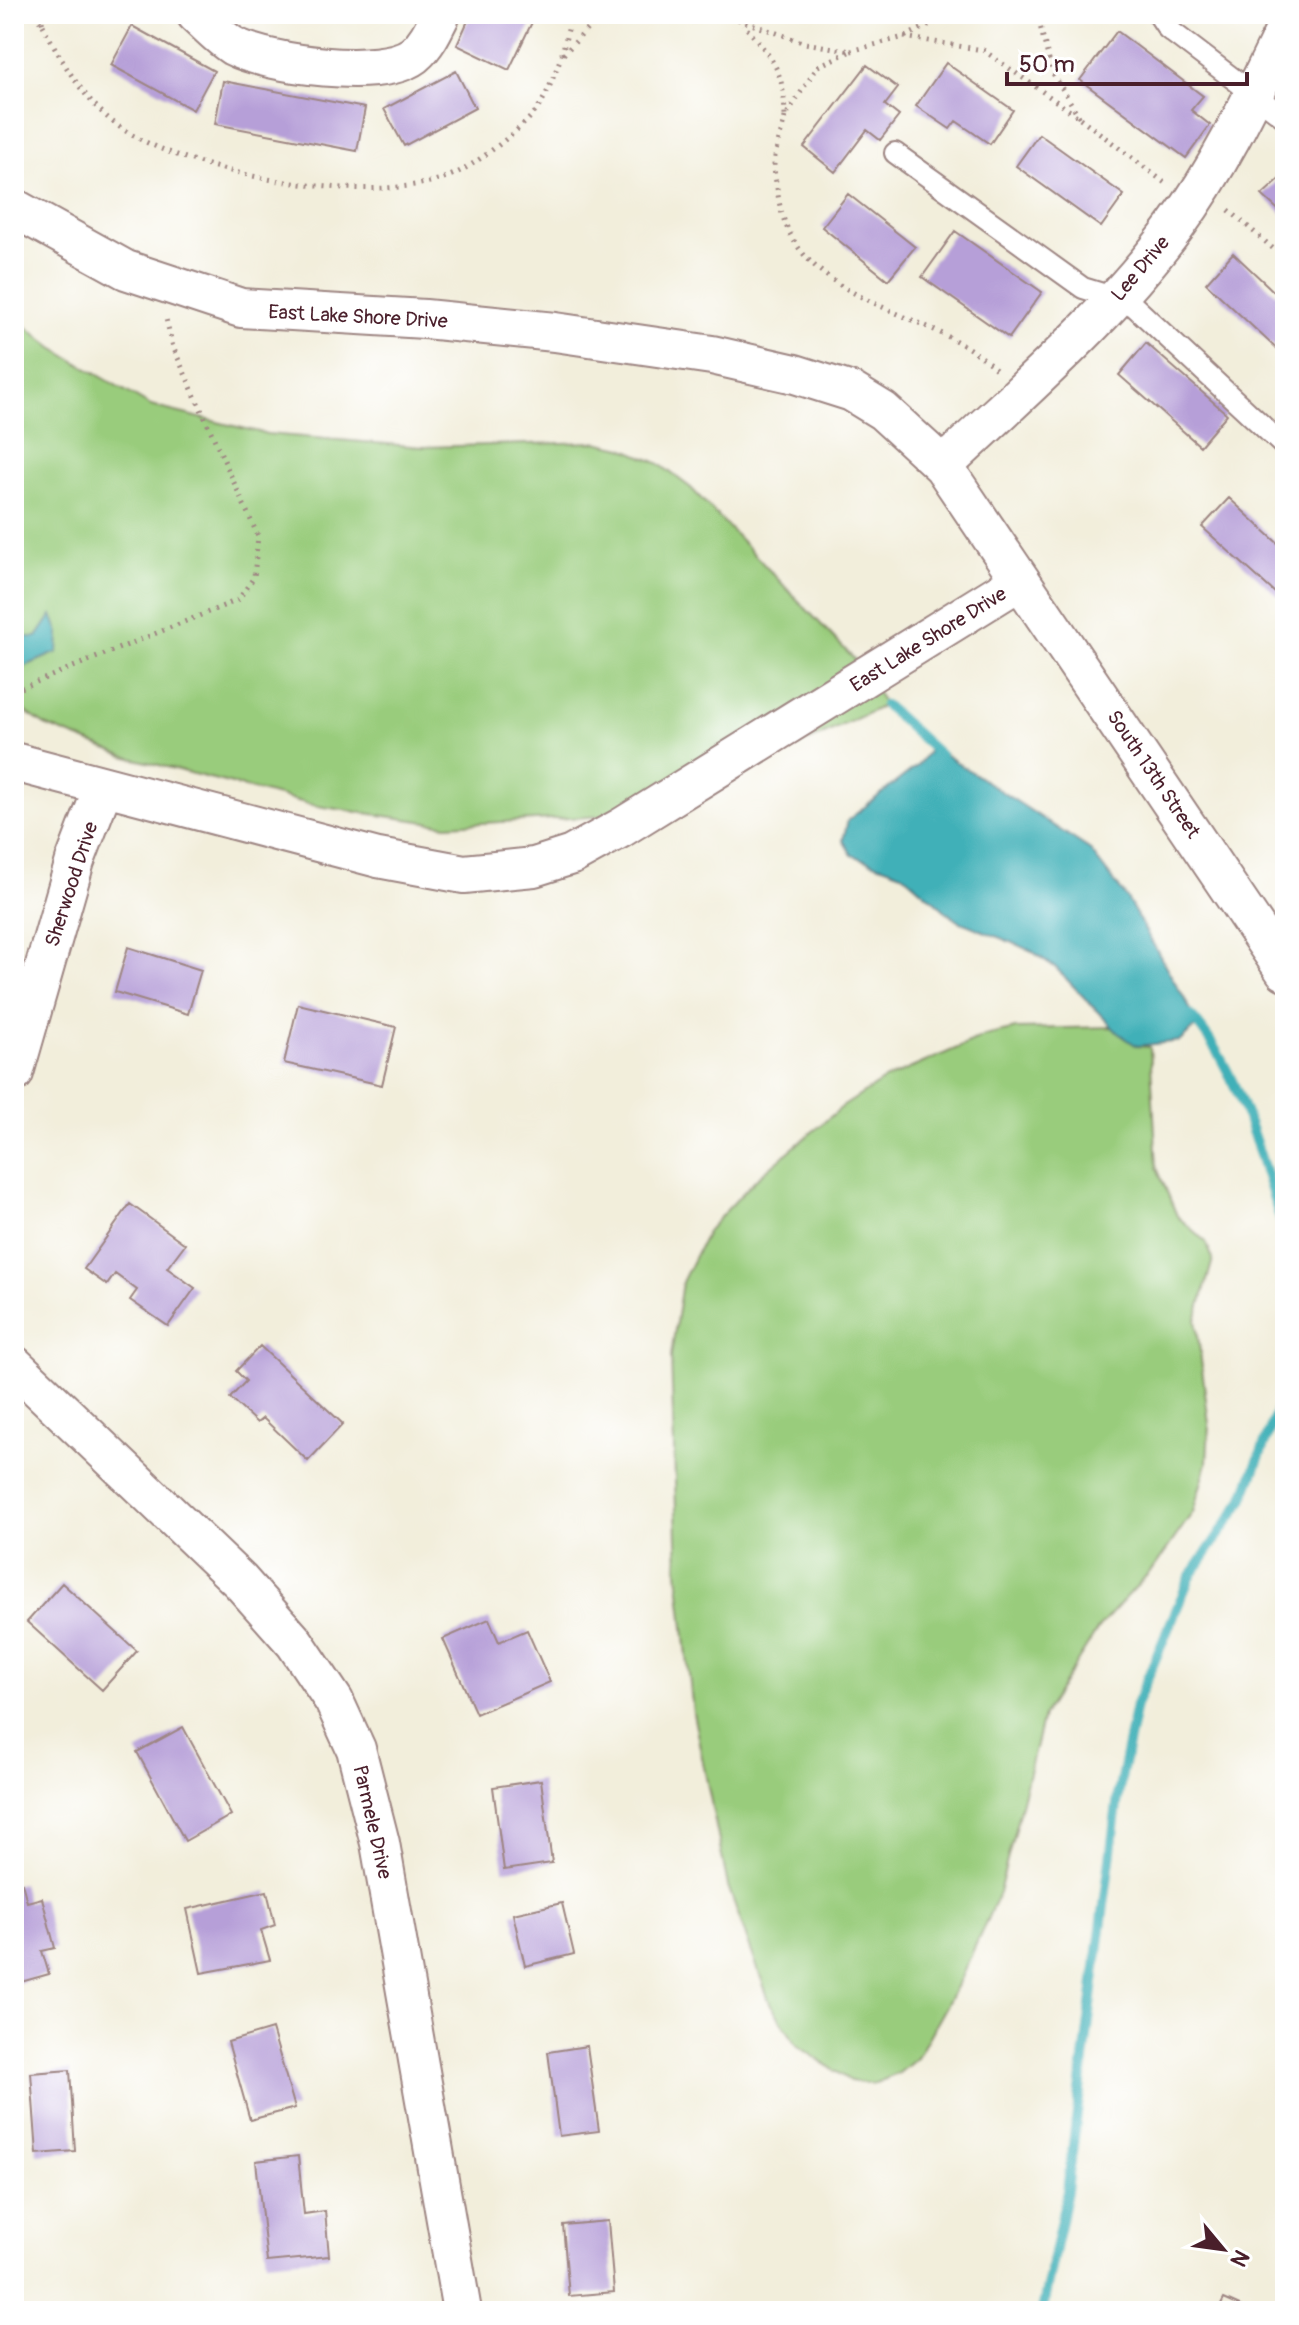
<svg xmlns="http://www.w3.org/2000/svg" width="1299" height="2325" font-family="Pangolin,sans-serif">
	<rect width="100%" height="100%" fill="#fff"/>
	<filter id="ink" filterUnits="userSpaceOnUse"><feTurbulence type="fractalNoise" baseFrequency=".0125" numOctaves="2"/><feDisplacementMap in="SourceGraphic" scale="16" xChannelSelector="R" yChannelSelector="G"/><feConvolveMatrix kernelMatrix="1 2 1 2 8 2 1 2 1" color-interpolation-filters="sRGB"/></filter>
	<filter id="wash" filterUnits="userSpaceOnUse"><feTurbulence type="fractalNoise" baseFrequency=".006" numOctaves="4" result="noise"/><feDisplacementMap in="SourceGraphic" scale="32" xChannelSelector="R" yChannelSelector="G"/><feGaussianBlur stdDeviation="1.8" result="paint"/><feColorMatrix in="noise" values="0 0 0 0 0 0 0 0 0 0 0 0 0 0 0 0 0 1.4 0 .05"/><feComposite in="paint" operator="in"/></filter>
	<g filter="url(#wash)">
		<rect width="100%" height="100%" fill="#f2eedb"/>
		<path fill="#99cc7c" stroke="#727654" stroke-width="2" d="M14 317 53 348 151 406 267 434 423 447 596 442 623 448 658 463 691 488 854 659 885 705 725 781 606 816 447 825 317 806 124 756 45 725 14 704V671L58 652 42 634 37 637H14Z
			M1114 1027 1137 1046 1150 1047 1157 1168 1177 1216 1206 1242 1213 1259 1196 1320 1209 1424 1207 1463 1193 1512 1156 1565 1099 1627 1043 1716 999 1893 958 1984 917 2058 898 2074 873 2084 850 2081 797 2045 770 2003 728 1886 693 1713 678 1571 671 1356 682 1282 708 1230 756 1179 842 1107 884 1080 985 1036 1016 1029Z"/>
		<path fill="#3fb0b8" stroke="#446872" stroke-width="2" d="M52 615 59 633 58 652 14 671V637H37Z
			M932 746 1089 849 1126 897 1199 1024 1180 1041 1137 1046 1118 1033 1056 968 1030 950 956 920 902 873 852 855 843 840 848 820 918 765Z"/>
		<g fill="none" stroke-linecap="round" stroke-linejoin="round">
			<path stroke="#3fb0b8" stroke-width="10" d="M885 705 940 755
				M1189 1014C1240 1067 1262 1165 1285 1234
				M1042 2311 1067 2191 1119 1789 1136 1705 1190 1577 1243 1500 1280 1403 1285 1378"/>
		</g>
		<g id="blocks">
			<path fill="#b69fd8" d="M471 14H536L509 70 457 45Z
				M1209 14H1238L1234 25Z
				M132 26 214 71 193 110 111 65Z
				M1117 31 1203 96 1191 110 1210 125 1186 158 1080 80Z
				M946 63 1013 110 990 144 956 121 950 129 916 106Z
				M867 65 898 88 885 105 899 116 880 140 867 130 835 172 804 147Z
				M456 71 475 108 404 146 384 109Z
				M223 81 365 108 357 151 215 124Z
				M1039 134 1124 195 1101 227 1016 166Z
				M1285 174V216L1262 195Z
				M848 194 915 247 888 280 822 227Z
				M955 231 1042 292 1009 338 922 277Z
				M1233 253 1285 302 1283 355 1206 283Z
				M1146 343 1227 414 1200 446 1119 375Z
				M1229 498 1285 550V602L1202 527Z
				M128 947 201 970 188 1014 115 992Z
				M298 1004 396 1027 382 1085 284 1063Z
				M130 1204 185 1244 167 1268 195 1288 168 1326 130 1300 137 1290 115 1274 107 1285 84 1269Z
				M260 1346 343 1424 308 1461 263 1418 257 1423 230 1398 246 1381 236 1371Z
				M62 1583 137 1651 102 1690 27 1622Z
				M489 1619 499 1642 527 1630 550 1682 476 1714 443 1639Z
				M183 1727 231 1815 185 1841 137 1752Z
				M541 1780 552 1863 504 1870 493 1787Z
				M22 1883 27 1902 42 1898 55 1948 42 1951 49 1974 14 1984V1885Z
				M267 1891 275 1925 261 1930 270 1960 201 1973 187 1909Z
				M562 1903 574 1954 525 1966 513 1914Z
				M272 2029 295 2108 250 2120 228 2042Z
				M587 2046 599 2131 559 2136 548 2052Z
				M70 2070 75 2151 37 2154 31 2073Z
				M298 2156 304 2214 325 2211 329 2256 267 2262 256 2161Z
				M608 2221 614 2292 569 2296 563 2225Z
				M1224 2299 1251 2311H1218Z"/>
		</g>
	</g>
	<g filter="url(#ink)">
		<use href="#blocks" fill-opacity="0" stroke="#9e8683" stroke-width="2"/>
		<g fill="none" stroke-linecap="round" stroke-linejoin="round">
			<g stroke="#9e8683" stroke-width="24">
				<path id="service" d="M1158 14 1168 29 1285 118
					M895 153 1083 288 1106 295 1120 293 1285 447"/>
			</g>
			<g stroke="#9e8683" stroke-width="42">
				<path id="minor" d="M196 14C207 24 220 38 233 46 268 64 381 80 414 55 427 44 434 28 441 14
					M14 208 126 270 241 308 425 319 555 332 712 355 795 374 852 392 883 411 943 466 1285 971
					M943 466C1023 390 1110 316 1176 226 1221 165 1252 98 1285 30
					M14 762 378 858 464 874 534 867 572 855 621 828 1019 581
					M14 1073 75 861 103 788
					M14 1365 240 1581 295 1643 334 1701 356 1749 380 1843 462 2311"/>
			</g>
			<path stroke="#9e8683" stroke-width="5" stroke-dasharray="2 6" stroke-linecap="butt" d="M34 14 43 25 40 14
				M572 14 561 57 591 25 613 14
				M723 14 805 43 851 51 818 66 785 117C784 69 773 59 743 24
				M43 25C63 64 86 105 124 130 193 175 389 213 464 169 482 159 522 128 535 112 547 97 554 75 561 57
				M904 37 983 50 1080 118 1052 72 1037 14
				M851 51 904 37 953 14
				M785 117C782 132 775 149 774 165 774 174 777 186 778 195 794 308 931 305 998 371
				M1080 118 1165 183
				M1229 210 1285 259
				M14 691 238 600 254 577 258 536 173 347 166 319"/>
			<use href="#service" stroke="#fff" stroke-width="20"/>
			<use href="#minor" stroke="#fff" stroke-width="38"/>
		</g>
	</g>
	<g text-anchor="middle" stroke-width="6" stroke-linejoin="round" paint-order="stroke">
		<g font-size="20" fill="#4a1f2b" stroke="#fff">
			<text transform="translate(1140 268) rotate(-50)" y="7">Lee Drive</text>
			<text transform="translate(358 316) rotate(3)" y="7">East Lake Shore Drive</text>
			<text transform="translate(928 639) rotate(-32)" y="7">East Lake Shore Drive</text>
			<text transform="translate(1154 774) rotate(56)" y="7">South 13th Street</text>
			<text transform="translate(71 884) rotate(-72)" y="7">Sherwood Drive</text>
			<text transform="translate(373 1822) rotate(77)" y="7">Parmele Drive</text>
		</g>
	</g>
	<rect width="1299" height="2325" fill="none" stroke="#fff" stroke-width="48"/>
	<g transform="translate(1223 2249) rotate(119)" stroke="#ffffff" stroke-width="6" paint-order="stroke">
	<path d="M0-6L14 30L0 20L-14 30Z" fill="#4a1f2b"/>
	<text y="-12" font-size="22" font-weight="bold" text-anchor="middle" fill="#4a1f2b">N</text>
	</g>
	<path d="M1007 72v12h240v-12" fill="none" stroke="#4a1f2b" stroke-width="4"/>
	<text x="1019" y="72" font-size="24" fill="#4a1f2b" stroke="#ffffff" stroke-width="6" paint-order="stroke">50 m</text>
</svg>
